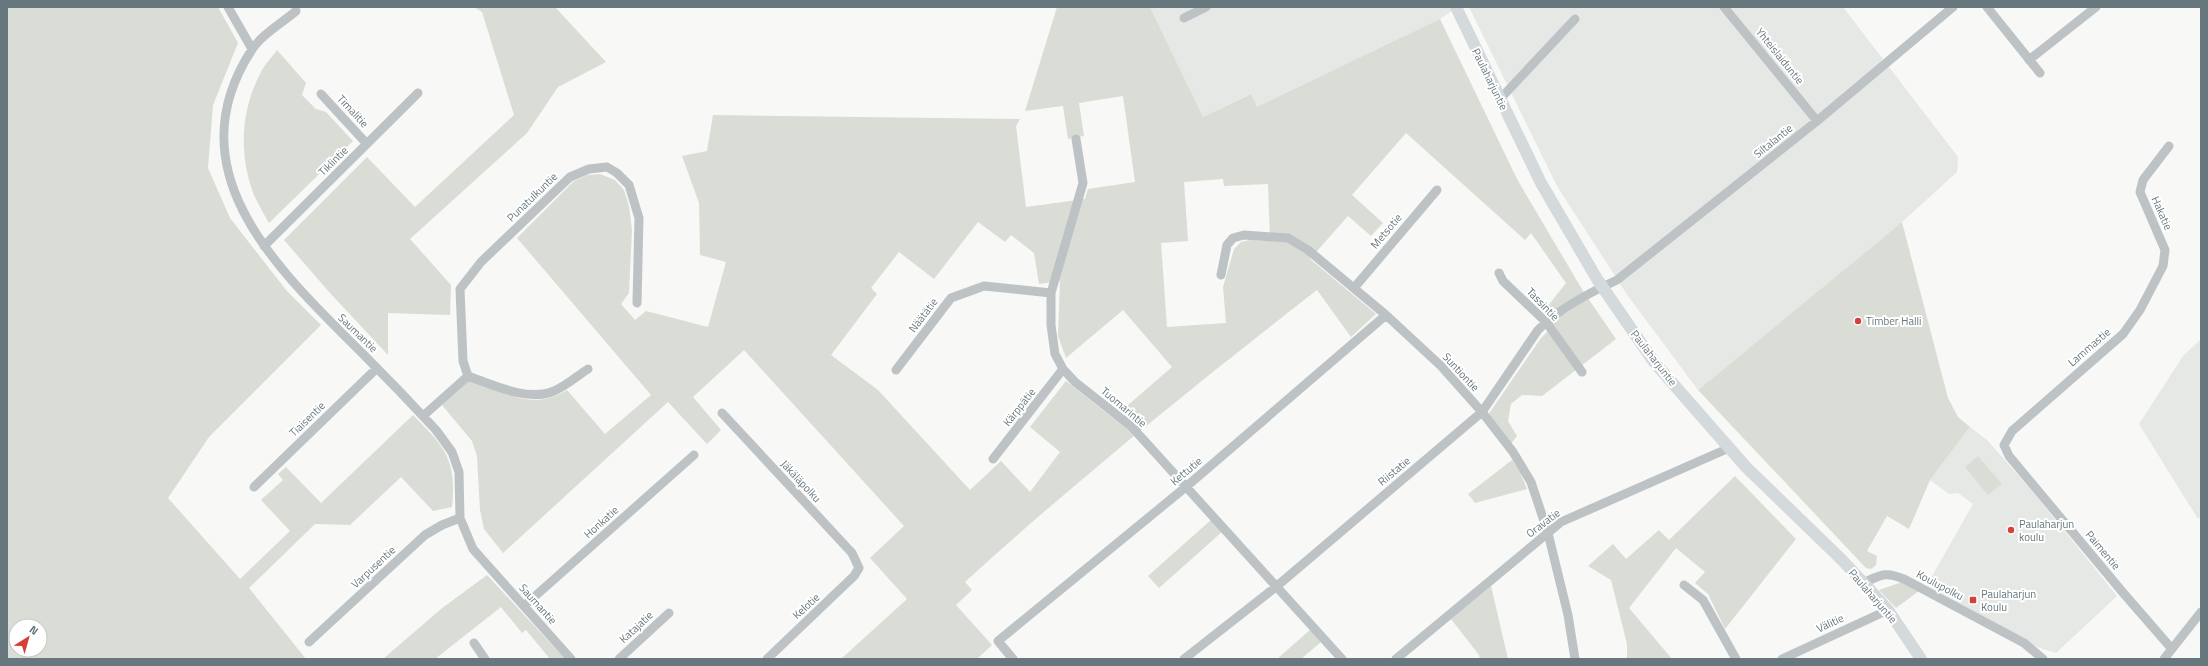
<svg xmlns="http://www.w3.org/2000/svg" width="2208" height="666" font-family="'Titillium Web',sans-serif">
	<rect width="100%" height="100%" fill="#f8f8f6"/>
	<path fill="#e6e8e6" d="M1150 7H1458L1440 19 1257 108 1250 94 1203 117Z
		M1469 7H1843L1958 157 1957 172 1902 222 1698 390 1628 296 1557 186Z
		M2201 339V517L2198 519 2139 424 2183 356Z
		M1970 427 1987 440 2033 492 2117 596 2056 653 2037 647 1927 585 1973 504 1958 493 1949 494 1930 480Z"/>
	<path fill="#d9ddd5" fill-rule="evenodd" d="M7 7H218L238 43 213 105 208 168 230 218 286 290 321 325 209 437 168 498 240 579 290 531 261 500 283 480 278 474 286 467 321 503 413 415C445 447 457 460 452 507L433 511 401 477 350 525 315 524 249 588 306 659H7ZM16 626H40V650H16Z
		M474 7H555L606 62 558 87 527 133 410 239 451 285 450 315 388 313V355L330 293 284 240 367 157 415 207 514 115 482 12Z
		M1057 7H1150L1203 117 1251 94 1257 107 1440 19 1517 179 1583 291 1616 339 1542 396 1522 395 1511 404 1508 421 1517 436 1511 444 1488 415 1541 338 1553 326 1544 311 1566 283 1531 233 1525 240 1406 133 1352 195 1383 223 1371 236 1348 216 1310 259 1376 314 1351 337 1317 290C1196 384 1078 479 965 582L972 590 956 605 992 645 977 659H841L907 599 870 558 904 526 744 350 693 397 721 430 707 444 668 402 503 553 484 529 480 510 477 456 472 441 442 405 469 380C503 392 533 412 567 390L605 434 651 395 517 238 574 181 588 175 600 174 615 180 624 190 629 206 632 230 629 293 621 304 635 320 646 311 708 327 726 262 700 255 699 203 682 156 707 151 713 115 1020 119 1016 126 1026 207 1085 199 1088 189 1135 182 1123 96 1079 103 1084 136 1068 139 1063 106 1025 111ZM1223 179 1224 186 1268 184 1270 241 1250 240 1241 242 1234 249 1223 287 1226 323 1167 327 1161 243 1188 241 1184 182ZM978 222 1005 242 1011 235 1034 253 1039 284 1060 281 1058 336 1066 358 1123 310 1172 367 1113 418 1066 381 1030 427 1060 452 1030 492 1001 461 970 490 878 390 831 355 877 294 871 288 899 252 934 279Z
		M277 50 306 83 302 95 316 109 326 112 353 141 269 223C263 212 256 201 252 190 239 151 241 109 261 72 265 64 272 57 277 50Z
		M1902 222 1948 398 1958 417 1970 427 1930 480 1909 529 1887 516 1867 551 1877 556 1876 565 1871 569 1866 568 1698 390Z
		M1978 456 2002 484 1988 495 1965 467Z
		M1512 460 1520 472 1527 489 1475 503 1468 494Z
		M1735 476 1796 539 1725 629 1708 594 1695 583 1705 572 1676 548 1629 608 1672 659H1627V644L1611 580 1588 566 1613 544 1626 559 1659 530 1669 540Z
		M1212 519 1223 531 1159 588 1148 576Z
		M487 575 565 659H550L526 630 522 633 501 607 435 659H383L441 609Z
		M1902 582 1919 591 1896 608 1879 590Z
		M1491 586 1508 659H1480L1479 655 1451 619Z
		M1310 630 1321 642 1301 659H1277Z"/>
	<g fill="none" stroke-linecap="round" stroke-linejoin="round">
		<path stroke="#bdc3c5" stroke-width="9" d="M228 7 252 49
			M1724 7 1817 121
			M1987 7 2040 73
			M296 11C282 23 261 35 251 51 172 174 282 273 363 354 388 379 412 404 436 430L452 452 459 472 460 518 473 549 571 659
			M1184 18 1206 7
			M2029 60 2096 7
			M321 94 367 144
			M1500 99 1575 19
			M1076 139 1083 183 1051 293V325L1055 354 1063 369 1075 382 1131 426 1342 659
			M2169 146 2143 180 2140 192 2165 250 2163 266 2140 310 2123 334 2012 431 2004 445 2009 456 2125 595 2172 649
			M264 246 418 93
			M1499 273 1503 281 1546 322 1582 372
			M1221 275 1227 245 1233 238 1244 235 1288 238 1308 250 1386 315 1441 366 1482 412 1513 452 1531 482 1548 533 1568 615 1575 659
			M1354 288 1437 190
			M896 370 951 298 984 286 1051 293
			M468 376C493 385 528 402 554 391 566 386 577 376 588 369
			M722 413 852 553 859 568 854 576 767 659
			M423 416 468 376 463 361 460 289 481 262 570 177 589 169 607 167 617 173 629 185 639 218 637 303
			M993 459 1063 369
			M254 487 377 368
			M1863 583C1881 575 1885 571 1904 579L2024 643 2043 659
			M1684 585 1703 600 1736 659
			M524 606 694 455
			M309 642 425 535 442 525 460 518
			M474 643 485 659
			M619 659 669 613
			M1013 659 998 641 1187 486 1386 315
			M1184 659 1277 586 1482 412 1538 330C1557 310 1593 291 1617 280L1817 121 1953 7
			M1396 659 1561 522 1729 448
			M1782 659 1888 610
			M2164 659 2201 612"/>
		<path stroke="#d4d9db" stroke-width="12" d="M1456 7 1541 183 1597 279 1654 362 1746 467 1842 560 1871 591 1888 610 1921 659"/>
	</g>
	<g fill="#d54139" stroke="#fff" stroke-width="1.5">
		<circle cx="1858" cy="321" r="4"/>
		<circle cx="2011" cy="530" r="4"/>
		<rect x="1969" y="596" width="8" height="8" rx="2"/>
	</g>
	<g text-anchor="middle" stroke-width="4" stroke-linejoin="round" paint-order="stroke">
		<g font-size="11" fill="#66787e" stroke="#fff">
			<text transform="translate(1780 56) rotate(51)" y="4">Yhteislaiduntie</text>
			<text transform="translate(1490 79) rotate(64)" y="4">Paulaharjuntie</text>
			<text transform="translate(353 111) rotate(47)" y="4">Timalitie</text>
			<text transform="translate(1773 141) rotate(-39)" y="4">Siltalantie</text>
			<text transform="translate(333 161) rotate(-45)" y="4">Tiklintie</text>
			<text transform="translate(532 197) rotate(-44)" y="4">Punatulkuntie</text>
			<text transform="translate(2162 213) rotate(66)" y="4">Hakatie</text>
			<text transform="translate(1386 231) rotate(-50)" y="4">Metsotie</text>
			<text transform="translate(1543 304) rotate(46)" y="4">Tassintie</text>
			<text transform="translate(923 315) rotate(-53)" y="4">Näätätie</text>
			<text transform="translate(358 333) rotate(44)" y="4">Saumantie</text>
			<text transform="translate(2089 347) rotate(-41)" y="4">Lammastie</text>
			<text transform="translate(1654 358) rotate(52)" y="4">Paulaharjuntie</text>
			<text transform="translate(1461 372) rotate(47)" y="4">Suntiontie</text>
			<text transform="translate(1019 407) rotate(-52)" y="4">Kärppätie</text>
			<text transform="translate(1124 407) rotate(40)" y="4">Tuomarintie</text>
			<text transform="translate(307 419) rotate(-44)" y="4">Tiaisentie</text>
			<text transform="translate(1186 471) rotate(-40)" y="4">Kettutie</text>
			<text transform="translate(1394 471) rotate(-40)" y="4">Riistatie</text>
			<text transform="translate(801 481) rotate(47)" y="4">Jäkäläpolku</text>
			<text transform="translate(601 522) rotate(-42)" y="4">Honkatie</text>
			<text transform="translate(1543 523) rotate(-37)" y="4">Oravatie</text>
			<text transform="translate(2103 550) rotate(50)" y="4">Paimentie</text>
			<text transform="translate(373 567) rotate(-43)" y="4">Varpusentie</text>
			<text transform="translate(1940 585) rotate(28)" y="4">Koulupolku</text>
			<text transform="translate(1873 596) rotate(49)" y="4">Paulaharjuntie</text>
			<text transform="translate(538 604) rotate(48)" y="4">Saumantie</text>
			<text transform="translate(806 606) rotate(-43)" y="4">Kelotie</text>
			<text transform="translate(1830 623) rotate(-25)" y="4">Välitie</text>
			<text transform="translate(636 627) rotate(-43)" y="4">Katajatie</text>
		</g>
		<g font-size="11" fill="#66787e" stroke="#fff" text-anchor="start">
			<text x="1866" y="325">Timber Halli</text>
			<text x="2019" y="528">Paulaharjun<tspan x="2019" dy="13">koulu</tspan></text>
			<text x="1981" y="598">Paulaharjun<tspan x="1981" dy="13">Koulu</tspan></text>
		</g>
	</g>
	<rect width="2208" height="666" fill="none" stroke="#66787e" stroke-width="16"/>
	<g transform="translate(28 638) rotate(37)"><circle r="19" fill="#ffffff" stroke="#c2c9cb"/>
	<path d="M0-3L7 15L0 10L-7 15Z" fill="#d54139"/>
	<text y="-6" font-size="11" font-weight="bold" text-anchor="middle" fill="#66787e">N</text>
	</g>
</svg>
